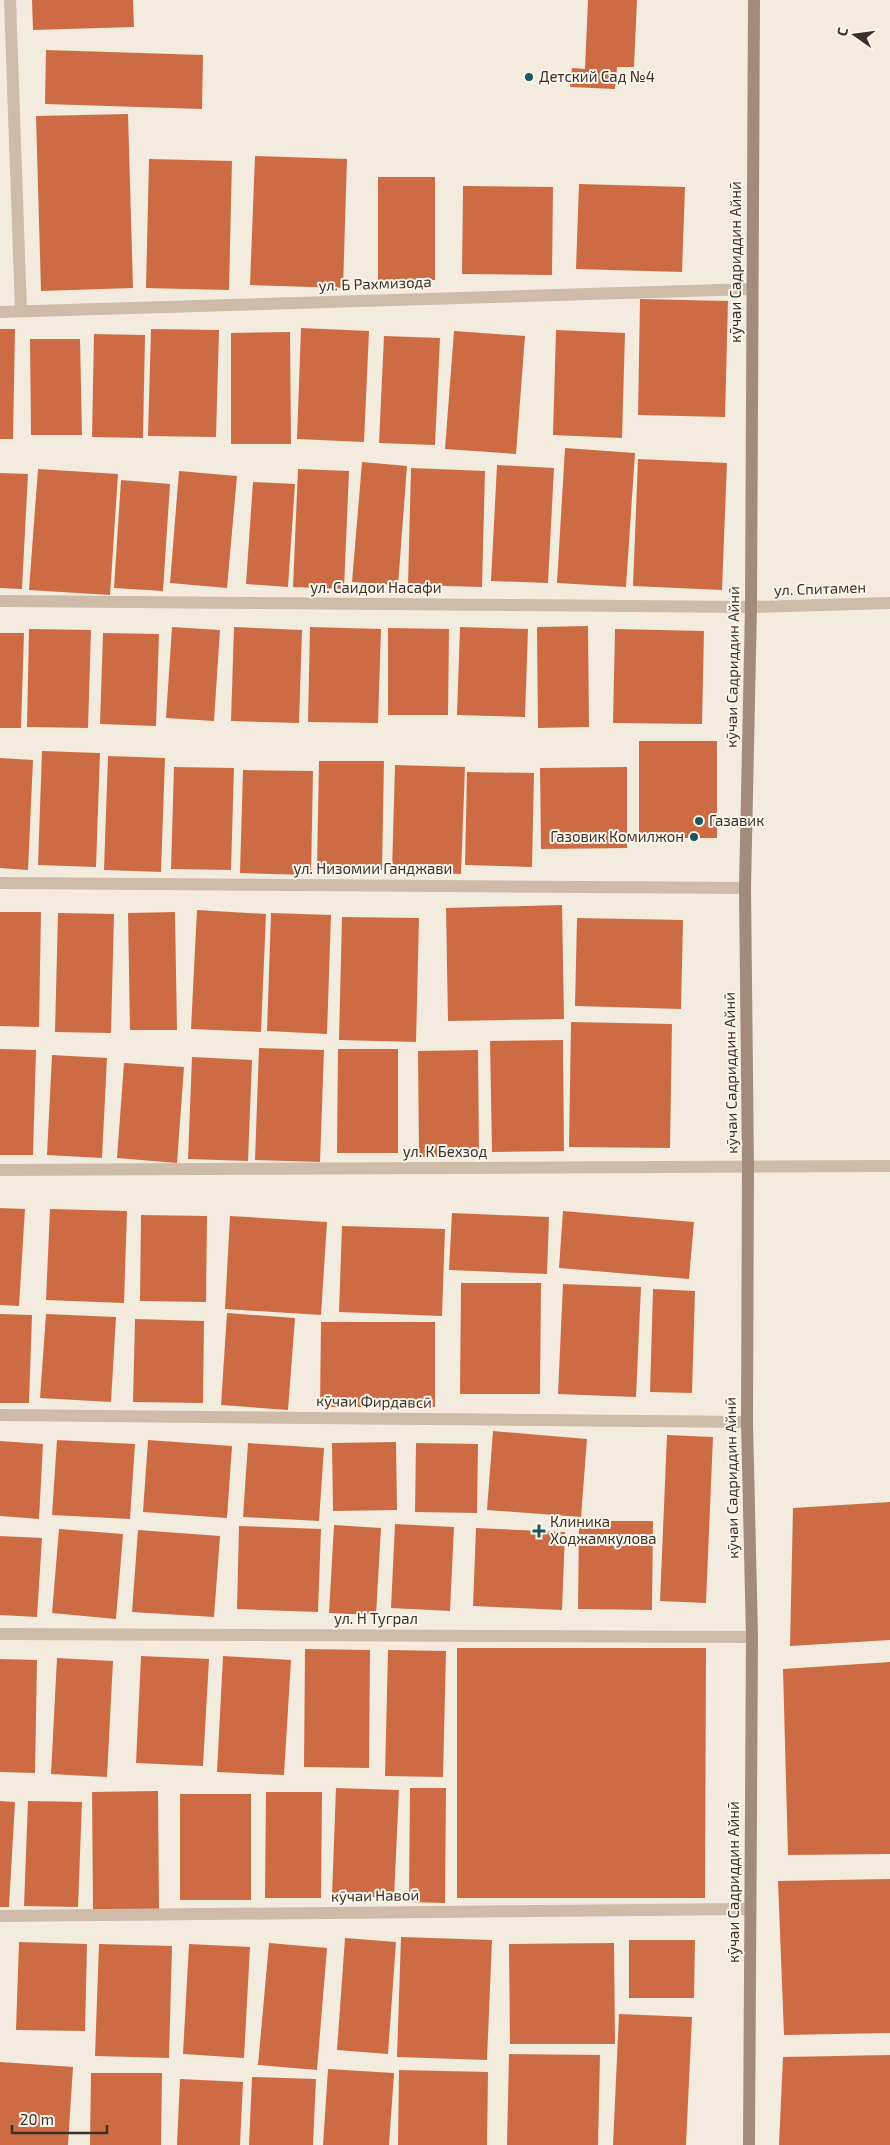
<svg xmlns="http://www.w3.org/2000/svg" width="890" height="2145" font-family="'Exo 2',sans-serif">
	<rect width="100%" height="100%" fill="#f4ebdf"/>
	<path fill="#cd6c44" d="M32 0H133L134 27 33 30Z
		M588 0H637L634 67H617L615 89 570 87 572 68 585 69Z
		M46 50 203 55 202 109 45 104Z
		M128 114 133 288 41 291 36 116Z
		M255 156 347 159 343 288 250 285Z
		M149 159 232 161 229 290 146 288Z
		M378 177H435V280H378Z
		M579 184 685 187 682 272 576 269Z
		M463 186 553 187 552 275 462 274Z
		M640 299 728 301 725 417 638 415Z
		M301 328 369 331 364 442 297 439Z
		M0 329H15L13 439H0Z
		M151 329 219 330 216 437 148 436Z
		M556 330 625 333 622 438 553 435Z
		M454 331 525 336 516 454 445 449Z
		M290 332 291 444H231V333Z
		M94 334 145 335 143 438 92 437Z
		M384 336 440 338 435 445 379 443Z
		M30 339H80L82 435H31Z
		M565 448 635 453 626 587 557 583Z
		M638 459 727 463 722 590 633 586Z
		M362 462 407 466 398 585 352 582Z
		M497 465 554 468 548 583 491 581Z
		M411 468 485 471 482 587 408 585Z
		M38 469 118 474 110 595 29 590Z
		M298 469 349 471 344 589 293 587Z
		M179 471 237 476 227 588 170 583Z
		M0 473 28 474 22 589 0 588Z
		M121 480 170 484 163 591 114 588Z
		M253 482 295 484 288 587 246 584Z
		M588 626 589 727 538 728 537 627Z
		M172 627 220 630 214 721 166 718Z
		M234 627 302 630 299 723 231 721Z
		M310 627 381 629 378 723 308 722Z
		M460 627 528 629 525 717 457 715Z
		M388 628 449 629 448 715H388Z
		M29 629 91 630 88 728 27 727Z
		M615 629 704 631 702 724 613 723Z
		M0 633H24L21 728H0Z
		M103 633 159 634 156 726 100 724Z
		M639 741H717V838H639Z
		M42 751 100 753 96 867 38 865Z
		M108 756 165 758 161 872 104 870Z
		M0 758 33 760 28 870 0 868Z
		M319 761H384L382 870 317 869Z
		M395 765 465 767 461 874 392 872Z
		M174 767 234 768 231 870 171 869Z
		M627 767V848L541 849 540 768Z
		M243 770 313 771 311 875 240 873Z
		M467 772 534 773 532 867 465 865Z
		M562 905 564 1019 448 1021 446 908Z
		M197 910 266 914 261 1032 191 1029Z
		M0 912H41L39 1027 0 1026Z
		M175 912 177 1030H130L128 913Z
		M58 913 114 914 111 1033 55 1032Z
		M271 913 331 915 327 1034 267 1031Z
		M342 917 419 918 416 1042 339 1040Z
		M577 918 683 920 681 1009 575 1006Z
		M571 1022 672 1024 670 1148 569 1147Z
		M563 1040 564 1151 492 1152 490 1041Z
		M259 1048 324 1050 320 1162 255 1160Z
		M0 1049 36 1050 33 1155H0Z
		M338 1049H398V1153H337Z
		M478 1050 479 1156 419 1157 418 1051Z
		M52 1055 107 1058 102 1158 47 1155Z
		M192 1057 252 1060 248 1161 188 1159Z
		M124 1063 184 1067 177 1163 117 1158Z
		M0 1208 25 1209 19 1306 0 1305Z
		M50 1209 127 1211 124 1303 46 1300Z
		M563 1211 694 1222 689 1279 559 1268Z
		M452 1213 549 1217 547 1274 449 1270Z
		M141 1215 207 1216 206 1302 140 1301Z
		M230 1216 327 1222 321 1315 225 1309Z
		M342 1226 445 1229 442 1316 339 1312Z
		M461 1283H541L540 1394H460Z
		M563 1284 641 1287 636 1397 558 1394Z
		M653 1289 695 1291 692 1393 650 1392Z
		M227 1313 295 1318 288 1410 221 1405Z
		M0 1314 32 1315 29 1403H0Z
		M46 1314 116 1317 111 1402 40 1398Z
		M135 1319 204 1321 203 1403 133 1402Z
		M321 1322H435V1407H320Z
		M493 1431 587 1439 581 1517 487 1510Z
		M667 1435 713 1437 706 1603 660 1601Z
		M57 1440 135 1444 130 1519 52 1515Z
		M148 1440 232 1446 227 1518 143 1512Z
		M0 1441 43 1444 39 1519 0 1516Z
		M396 1442 397 1510 333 1511 332 1443Z
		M248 1443 324 1448 319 1521 243 1517Z
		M416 1443 478 1444 477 1513 415 1512Z
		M890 1502V1640L790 1646 793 1508Z
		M579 1521H653L652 1610 578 1609Z
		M395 1524 454 1527 450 1611 391 1608Z
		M334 1525 381 1528 376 1615 329 1613Z
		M239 1526 321 1529 318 1612 237 1609Z
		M476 1528 565 1532 562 1610 473 1606Z
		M59 1529 123 1534 116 1619 52 1613Z
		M138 1530 220 1536 214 1617 132 1612Z
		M0 1536 42 1538 37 1617 0 1615Z
		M457 1648H706L705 1898H457Z
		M305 1649 370 1650 369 1768 304 1767Z
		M388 1650 446 1651 443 1777 385 1776Z
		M141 1656 209 1659 203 1766 136 1763Z
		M223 1656 291 1660 284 1775 217 1772Z
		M57 1658 113 1661 107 1777 51 1774Z
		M0 1659 37 1660 35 1773 0 1772Z
		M890 1662V1854L788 1855 783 1669Z
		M336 1788 399 1790 394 1898 332 1895Z
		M410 1788H446L445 1903 409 1902Z
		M158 1791 159 1911H93L92 1792Z
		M266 1792H322L321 1898H265Z
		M180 1794H251V1900H180Z
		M0 1801 15 1802 9 1907H0Z
		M28 1801 82 1802 78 1907 24 1906Z
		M890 1879V2033L784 2035 778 1881Z
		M401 1937 492 1940 487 2060 397 2057Z
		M345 1938 396 1942 388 2054 337 2050Z
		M629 1940H695L694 1998H629Z
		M19 1942 87 1944 85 2031 16 2030Z
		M269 1943 327 1948 317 2070 258 2065Z
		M614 1943 615 2044H510L509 1944Z
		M99 1944 172 1946 169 2058 95 2056Z
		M189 1944 250 1947 244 2058 183 2054Z
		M619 2014 692 2017 686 2145H613Z
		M509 2054 600 2055 598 2145H507Z
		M890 2055V2145H779L783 2057Z
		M0 2062 73 2067 68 2145H0Z
		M328 2069 394 2073 389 2145H323Z
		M399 2070 488 2072 487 2145H398Z
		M91 2073H162L161 2145H90Z
		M252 2077 316 2079 313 2145H249Z
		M180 2079 243 2082 240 2145H177Z"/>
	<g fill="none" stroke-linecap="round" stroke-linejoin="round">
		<path stroke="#cebca9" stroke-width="12" d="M10 0 21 311
			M0 312 752 289
			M0 601 751 607 890 603
			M0 883 745 888
			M0 1170 890 1166
			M0 1415 747 1422
			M0 1634 752 1637
			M0 1916 750 1909"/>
		<path stroke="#a28b7a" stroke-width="12" d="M749 2145 752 1637 747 1422 748 1167 745 888 751 607 754 0"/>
	</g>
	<g fill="#1c575f" stroke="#fbf5ec" stroke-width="2">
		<circle cx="529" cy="77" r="5"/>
		<circle cx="699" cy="821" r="5"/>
		<circle cx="694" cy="837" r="5"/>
		<path d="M536.5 1523.5h5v5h5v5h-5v5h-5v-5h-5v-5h5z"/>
	</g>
	<g text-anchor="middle" stroke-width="4" stroke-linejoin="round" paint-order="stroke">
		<g font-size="15" fill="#3b3029" stroke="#fbf5ec" text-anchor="start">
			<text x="539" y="82">Детский Сад №4</text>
			<text x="709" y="826">Газавик</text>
			<text x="684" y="842" text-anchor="end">Газовик Комилжон</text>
			<text x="550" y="1527">Клиника<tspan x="550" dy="17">Ходжамкулова</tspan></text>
		</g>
		<g font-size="15" fill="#3b3029" stroke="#fbf5ec">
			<text transform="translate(736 262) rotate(-90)" y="5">кӯчаи Садриддин Айнӣ</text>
			<text transform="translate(375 284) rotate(-2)" y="5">ул. Б Рахмизода</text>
			<text x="376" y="593">ул. Саидои Насафи</text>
			<text transform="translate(820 589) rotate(-2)" y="5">ул. Спитамен</text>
			<text transform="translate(733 667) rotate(-89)" y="5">кӯчаи Садриддин Айнӣ</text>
			<text x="373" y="874">ул. Низомии Ганджави</text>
			<text transform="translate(731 1073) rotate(-91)" y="5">кӯчаи Садриддин Айнӣ</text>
			<text x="445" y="1157">ул. К Бехзод</text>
			<text transform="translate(374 1402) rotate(1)" y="5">кӯчаи Фирдавсӣ</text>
			<text transform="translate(732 1478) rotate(-91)" y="5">кӯчаи Садриддин Айнӣ</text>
			<text x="376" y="1624">ул. Н Туграл</text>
			<text transform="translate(734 1882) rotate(-90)" y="5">кӯчаи Садриддин Айнӣ</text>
			<text transform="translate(375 1896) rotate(-1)" y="5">кӯчаи Навоӣ</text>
		</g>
	</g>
	<g transform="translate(855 35) rotate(284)" stroke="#fbf5ec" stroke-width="4" paint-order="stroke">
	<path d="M0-4L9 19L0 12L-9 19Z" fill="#3b3029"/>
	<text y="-8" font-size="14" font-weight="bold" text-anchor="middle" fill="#3b3029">С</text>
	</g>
	<path d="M12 2125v8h95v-8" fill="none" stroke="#3b3029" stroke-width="2.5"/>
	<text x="20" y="2125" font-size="15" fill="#3b3029" stroke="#fbf5ec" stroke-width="4" paint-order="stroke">20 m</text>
</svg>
